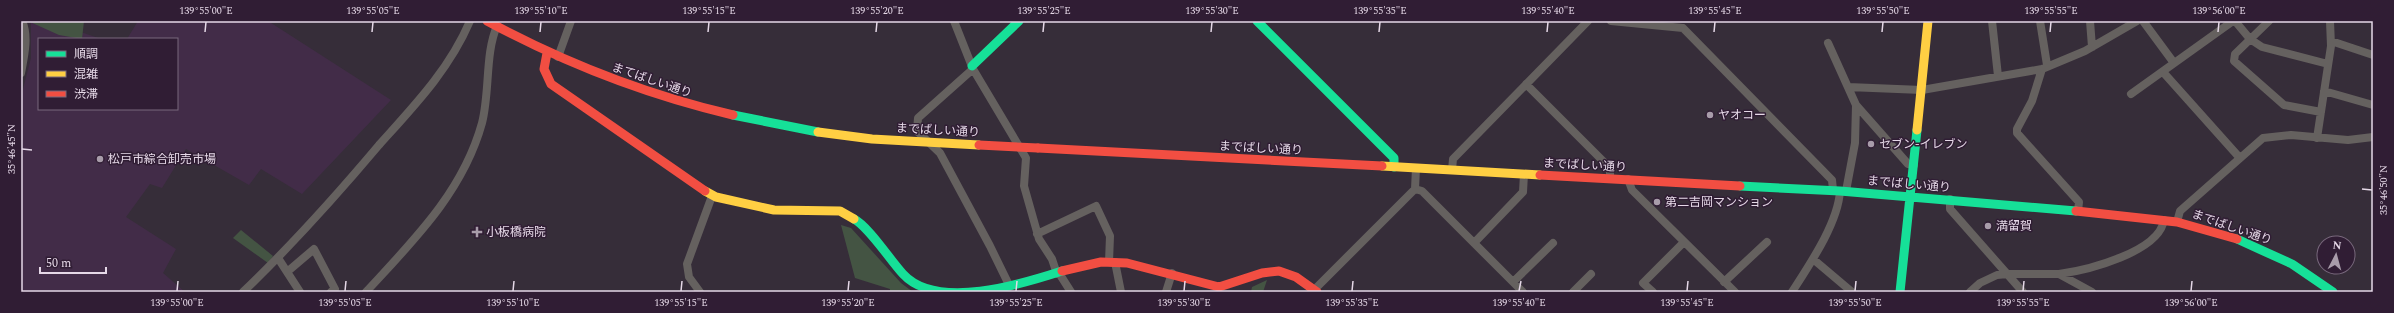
<svg xmlns="http://www.w3.org/2000/svg" width="2394" height="313" font-family="Spectral,'Noto Sans JP',serif">
	<rect width="100%" height="100%" fill="#362d39"/>
	<path fill="#422c48" d="M31 21H49L101 39H39V109H177V39H127L138 21H268L391 100 302 194 261 169 249 185 186 149 162 188 150 184 126 217 176 249 163 273 185 292H24L21 290V97L31 58Z"/>
	<path fill="#445443" d="M28 21H84L82 39 59 35Z
		M841 225 851 228 901 283 913 292H890V289L855 278Z
		M241 230 273 256 268 263 233 238Z
		M1267 280 1263 292H1251L1252 287Z"/>
	<g fill="none" stroke-linecap="round" stroke-linejoin="round">
		<path stroke="#65615f" stroke-width="8" d="M954 21 973 69 918 118 917 131 940 153 990 246 1010 287
			M1611 21 1683 28 1832 180 1833 190
			M1992 21 1998 76
			M2040 21 2047 65
			M2090 21 2092 47
			M2143 21 2174 63
			M2235 21 2250 39 2262 47 2328 64
			M2269 21 2235 54 2234 61 2284 105 2321 112
			M2331 41 2373 55
			M1828 43 1856 105 1855 143 1846 191
			M558 57 571 21
			M973 69 1026 158 1024 186 1039 239 1052 259 1057 274
			M2042 69 2032 101 2017 129V133L2079 202 2078 211
			M2163 72 2239 157
			M21 73C24 57 29 36 22 21
			M1526 84 1610 168V178
			M1848 87 1922 90 2042 69 2085 51 2137 21
			M2324 91 2373 105
			M2131 94 2233 21
			M1856 105 1908 164 1914 165
			M2317 138 2331 46 2330 21
			M1416 168 1415 189 1422 191 1523 292
			M1452 170 1453 159 1588 21
			M1628 179 1632 190 1735 292
			M1950 199V209L2023 292
			M2177 222 2180 211 2263 138 2291 135 2348 140 2373 137
			M1037 234 1096 206 1110 236 1109 262
			M1474 243 1523 192 1524 174
			M278 258 300 292
			M1813 259 1852 292
			M1115 262 1121 292
			M287 272 314 249 335 289 331 292
			M1059 273 1071 292
			M2059 274C2088 270 2159 252 2164 220
			M1513 282 1553 243
			M1724 282 1767 242
			M1314 290 1415 189
			M243 292C291 246 336 196 379 145 414 106 449 70 470 21
			M366 292C413 241 463 192 482 123 490 92 485 53 497 26
			M700 292 689 277 687 264 712 196
			M1166 292 1172 273
			M1573 292 1591 274
			M1653 292 1643 283 1684 242
			M1792 292C1810 264 1838 223 1840 191
			M1970 292 1980 283 1997 275 2008 274H2059L2092 292"/>
		<path stroke="#16e098" stroke-width="9" d="M1257 21 1394 158V167
			M972 66 1019 21
			M733 115 818 132
			M1740 186 1840 191 2076 211
			M854 219C869 227 890 260 903 274 937 311 1022 284 1062 271
			M2237 239 2292 264 2333 292
			M1900 292 1917 130"/>
		<path stroke="#ffcf43" stroke-width="9" d="M1917 130 1928 21
			M1382 166 1540 175
			M705 191 716 197 774 210 840 211 854 219"/>
		<path stroke="#f24e42" stroke-width="9" d="M487 21C565 63 647 95 733 115
			M547 53 544 69 551 84 705 191
			M1038 148 1382 166
			M1540 175 1740 186
			M2076 211 2177 222 2237 239
			M1062 271 1101 262 1127 263 1219 287 1262 273 1279 271 1296 277 1317 292"/>
		<path stroke="#ffcf43" stroke-width="9" d="M818 132 872 139 979 145"/>
		<path stroke="#f24e42" stroke-width="9" d="M979 145 1038 148"/>
	</g>
	<path fill="none" stroke="#e5d8e7" stroke-width="1.5" d="M205 32 206 22M372 32 373 22M540 32 541 22M708 32 709 22M876 32 877 22M1043 32 1044 22M1211 32 1212 22M1379 32 1380 22M1547 32 1548 22M1714 32 1715 22M1882 32 1883 22M2050 32 2051 22M2218 32 2219 22M22 149 32 150M2362 189 2372 190M177 291 178 281M345 291 346 281M513 291 514 281M681 291 682 281M848 291 849 281M1016 291 1017 281M1184 291 1185 281M1352 291 1353 281M1519 291 1521 281M1687 291 1688 281M1855 291 1856 281M2023 291 2024 281M2191 291 2192 281"/>
	<g fill="#a89caa" stroke="#301d34" stroke-width="1.5">
		<circle cx="1710" cy="115" r="4"/>
		<circle cx="1871" cy="144" r="4"/>
		<circle cx="100" cy="159" r="4"/>
		<circle cx="1657" cy="202" r="4"/>
		<circle cx="1988" cy="226" r="4"/>
		<path d="M475 226h4v4h4v4h-4v4h-4v-4h-4v-4h4z"/>
	</g>
	<g text-anchor="middle" stroke-width="3" stroke-linejoin="round" paint-order="stroke">
		<g font-size="12" fill="#e5d8e7" stroke="#301d34">
			<text transform="translate(652 80) rotate(19)" y="4">まてばしい通り</text>
			<text transform="translate(938 130) rotate(3)" y="4">までばしい通り</text>
			<text transform="translate(1261 148) rotate(3)" y="4">までばしい通り</text>
			<text transform="translate(1585 165) rotate(3)" y="4">までばしい通り</text>
			<text transform="translate(1909 184) rotate(5)" y="4">までばしい通り</text>
			<text transform="translate(2232 227) rotate(19)" y="4">までばしい通り</text>
		</g>
		<g font-size="12" fill="#e5d8e7" stroke="#301d34" text-anchor="start">
			<text x="1718" y="119">ヤオコー</text>
			<text x="1879" y="148">セブン-イレブン</text>
			<text x="108" y="163">松戸市綜合卸売市場</text>
			<text x="1665" y="206">第二吉岡マンション</text>
			<text x="1996" y="230">満留賀</text>
			<text x="486" y="236">小板橋病院</text>
		</g>
	</g>
	<rect width="2394" height="313" fill="none" stroke="#301d34" stroke-width="44"/>
	<rect x="38" y="38" width="140" height="72" fill="#301d34" stroke="#78687c"/>
	<rect x="46" y="51" width="20" height="6" fill="#16e098" stroke="#78687c"/>
	<text x="74" y="58" font-size="12" fill="#e5d8e7">順調</text>
	<rect x="46" y="71" width="20" height="6" fill="#ffcf43" stroke="#78687c"/>
	<text x="74" y="78" font-size="12" fill="#e5d8e7">混雑</text>
	<rect x="46" y="91" width="20" height="6" fill="#f24e42" stroke="#78687c"/>
	<text x="74" y="98" font-size="12" fill="#e5d8e7">渋滞</text>
	<g transform="translate(2336 255) rotate(6)"><circle r="19" fill="#301d34" stroke="#78687c"/>
	<path d="M0-3L7 15L0 10L-7 15Z" fill="#a89caa"/>
	<text y="-6" font-size="11" font-weight="bold" text-anchor="middle" fill="#e5d8e7">N</text>
	</g>
	<path d="M40 267v6h66v-6" fill="none" stroke="#e5d8e7" stroke-width="2"/>
	<text x="46" y="267" font-size="12" fill="#e5d8e7" stroke="#301d34" stroke-width="3" paint-order="stroke">50 m</text>
	<rect x="22" y="22" width="2350" height="269" fill="none" stroke="#e5d8e7" stroke-width="1.5"/>
	<g font-size="10" text-anchor="middle" fill="#e5d8e7">
		<text x="206" y="14">139°55'00"E</text>
		<text x="373" y="14">139°55'05"E</text>
		<text x="541" y="14">139°55'10"E</text>
		<text x="709" y="14">139°55'15"E</text>
		<text x="877" y="14">139°55'20"E</text>
		<text x="1044" y="14">139°55'25"E</text>
		<text x="1212" y="14">139°55'30"E</text>
		<text x="1380" y="14">139°55'35"E</text>
		<text x="1548" y="14">139°55'40"E</text>
		<text x="1715" y="14">139°55'45"E</text>
		<text x="1883" y="14">139°55'50"E</text>
		<text x="2051" y="14">139°55'55"E</text>
		<text x="2219" y="14">139°56'00"E</text>
		<text transform="translate(11 149) rotate(-90)" y="4">35°46'45"N</text>
		<text transform="translate(2383 190) rotate(-90)" y="4">35°46'50"N</text>
		<text x="177" y="306">139°55'00"E</text>
		<text x="345" y="306">139°55'05"E</text>
		<text x="513" y="306">139°55'10"E</text>
		<text x="681" y="306">139°55'15"E</text>
		<text x="848" y="306">139°55'20"E</text>
		<text x="1016" y="306">139°55'25"E</text>
		<text x="1184" y="306">139°55'30"E</text>
		<text x="1352" y="306">139°55'35"E</text>
		<text x="1519" y="306">139°55'40"E</text>
		<text x="1687" y="306">139°55'45"E</text>
		<text x="1855" y="306">139°55'50"E</text>
		<text x="2023" y="306">139°55'55"E</text>
		<text x="2191" y="306">139°56'00"E</text>
	</g>
</svg>
